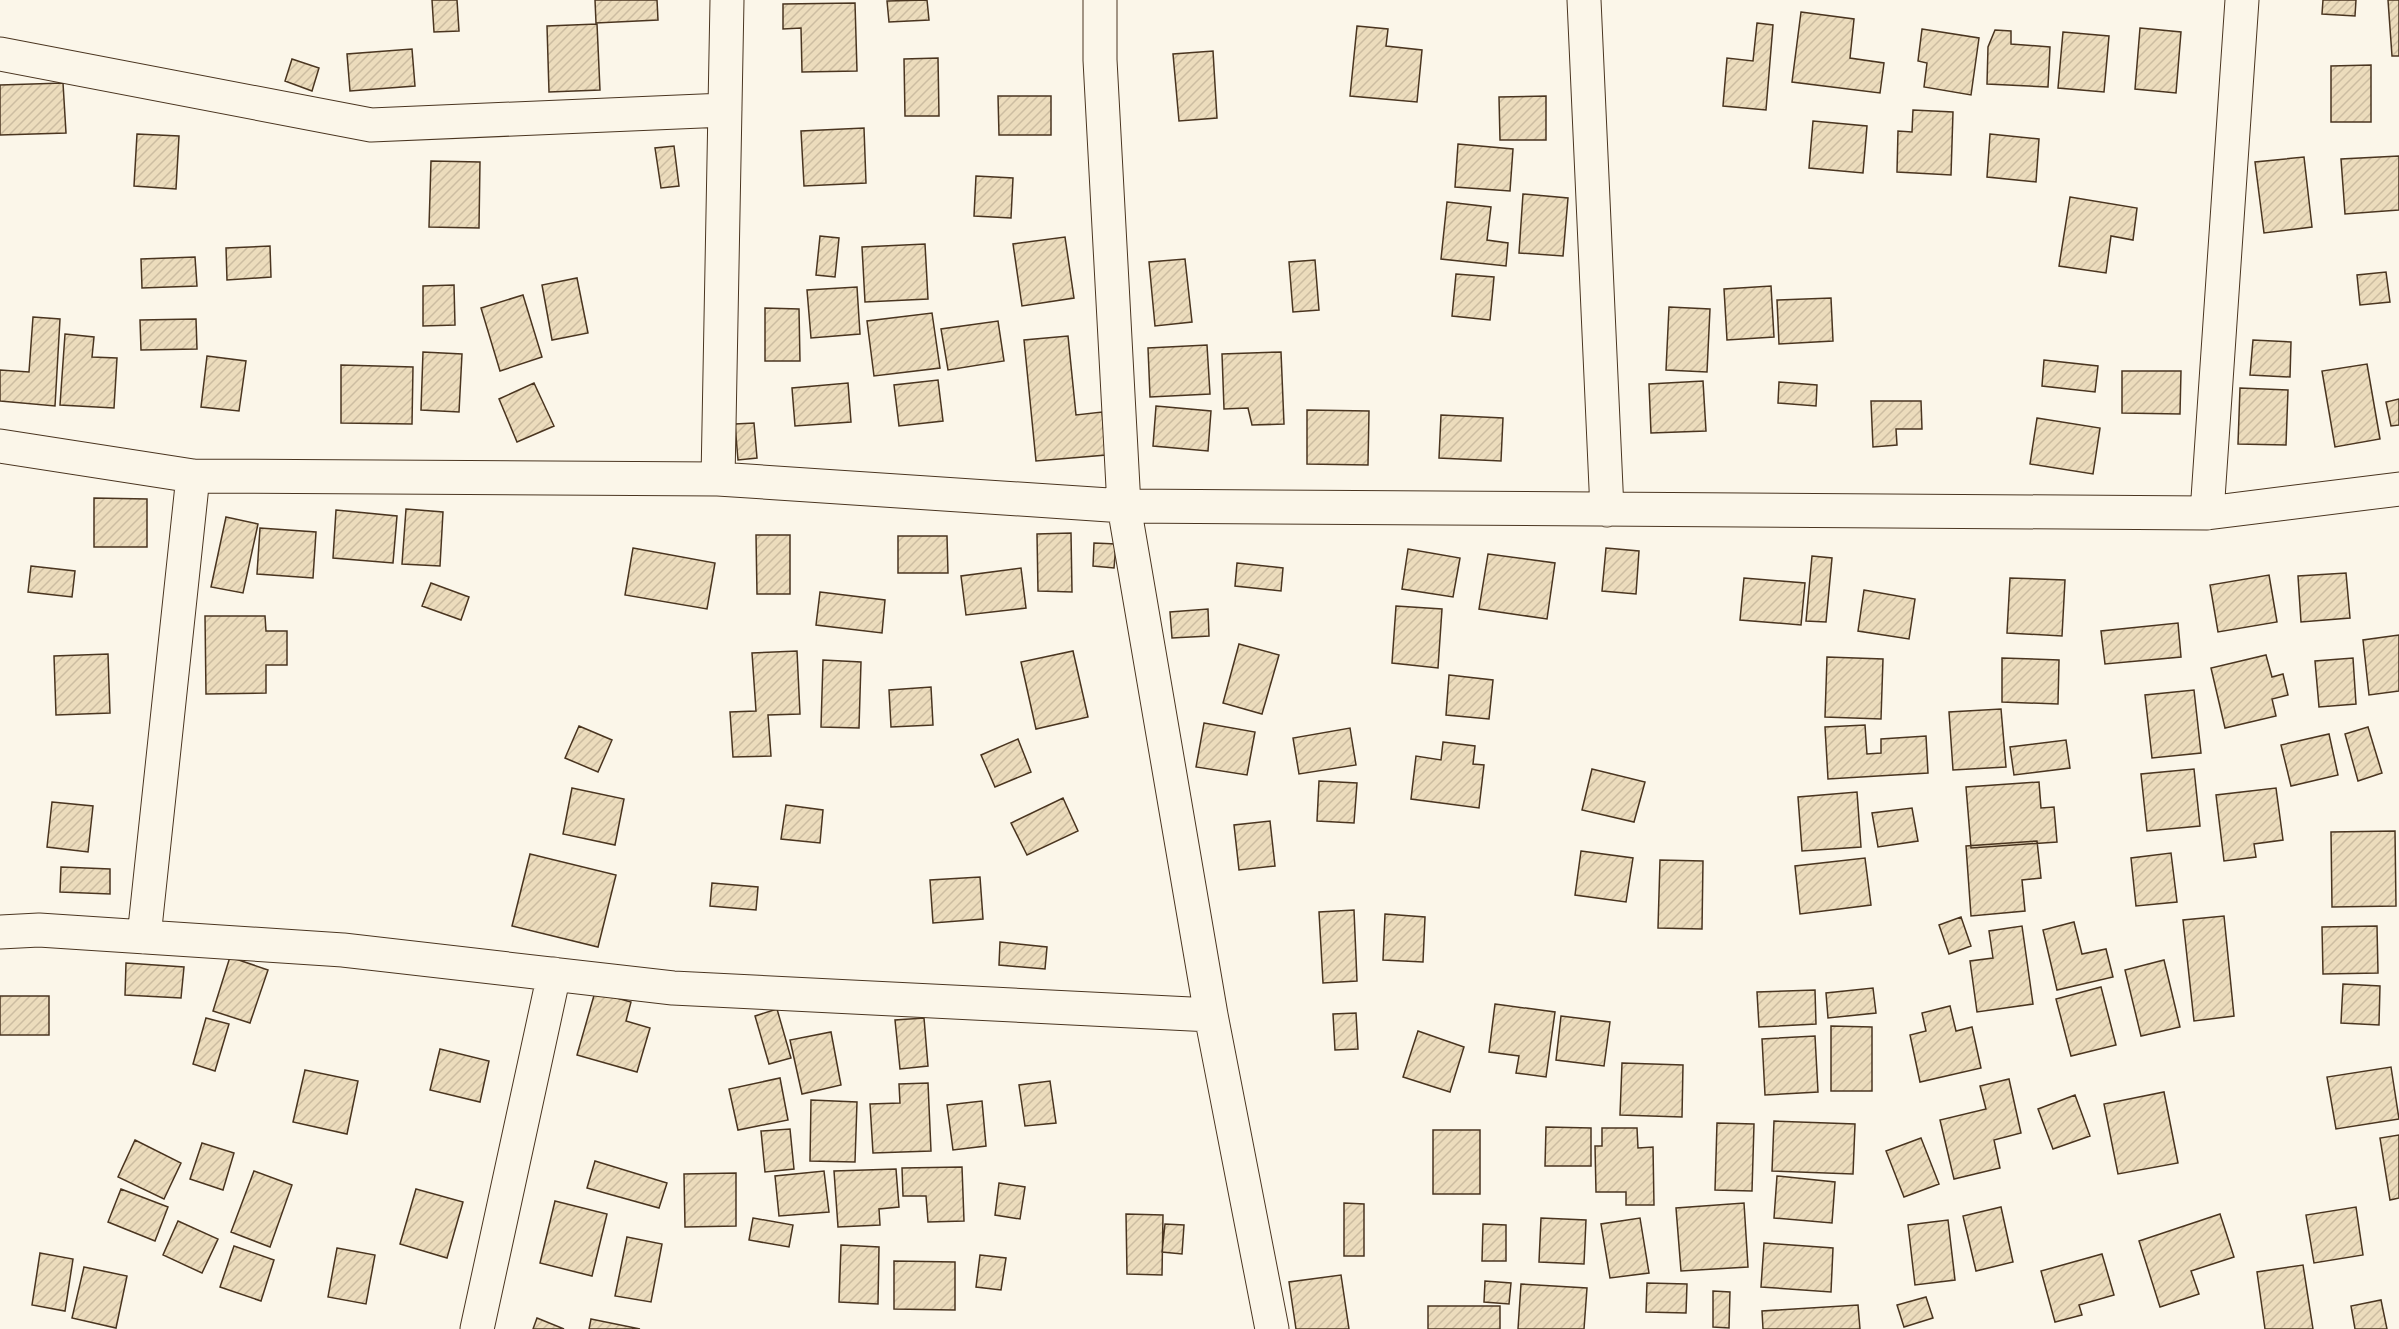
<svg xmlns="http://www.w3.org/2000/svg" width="2399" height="1329" font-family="Lato,sans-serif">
	<defs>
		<pattern id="building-hatch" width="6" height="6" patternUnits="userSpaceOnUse" patternTransform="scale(1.5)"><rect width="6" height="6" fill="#ecdcbc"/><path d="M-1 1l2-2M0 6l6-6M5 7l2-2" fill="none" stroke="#ccbda1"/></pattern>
	</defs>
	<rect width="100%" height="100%" fill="#fbf6e9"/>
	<path fill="url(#building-hatch)" stroke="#4a3520" stroke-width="1.5" d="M432 0H457L459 31 434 32Z
		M595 0H657L658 20 596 23Z
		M927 0 929 20 889 22 887 1Z
		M2323 0H2356L2355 16 2322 14Z
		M2388 0H2399V56H2392Z
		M855 3 857 71 802 72 801 28 783 29V4Z
		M1801 12 1854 19 1850 58 1884 63 1880 93 1792 82Z
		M1757 23 1773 25 1766 110 1723 106 1727 58 1753 61Z
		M597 24 600 90 549 92 547 26Z
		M1357 26 1388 29 1386 46 1422 50 1417 102 1350 96Z
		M2140 28 2181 32 2176 93 2135 89Z
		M1922 29 1979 38 1971 95 1924 87 1927 63 1918 61Z
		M1995 30 2011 31V44L2050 47 2048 87 1987 84 1988 47Z
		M2063 32 2109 36 2104 92 2058 88Z
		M412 49 415 86 350 91 347 54Z
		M1213 51 1217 118 1179 121 1173 54Z
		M938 58 939 116H905L904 59Z
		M292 59 319 68 312 91 285 81Z
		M2371 65V122H2331V66Z
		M63 83 66 133 0 135V85Z
		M998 96H1051V135H999Z
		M1546 96V140H1500L1499 97Z
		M1913 110 1953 112 1951 175 1897 172 1898 131 1912 132Z
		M1813 121 1867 126 1863 173 1809 168Z
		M864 128 866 183 804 186 801 131Z
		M137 134 179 136 176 189 134 186Z
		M1990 134 2039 139 2036 182 1987 177Z
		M1458 144 1513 149 1510 191 1455 187Z
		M674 146 679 186 661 188 655 148Z
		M2399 156V210L2345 214 2341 159Z
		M2304 157 2312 227 2264 233 2255 162Z
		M431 161 480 162 479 228 429 227Z
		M976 176 1013 178 1011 218 974 216Z
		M1523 194 1568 198 1563 256 1519 253Z
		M2070 197 2137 208 2133 240 2111 236 2106 273 2059 266Z
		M1447 202 1491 207 1487 240 1508 243 1506 266 1441 259Z
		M820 236 839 238 835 277 816 275Z
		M1065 237 1074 298 1022 306 1013 244Z
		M925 244 928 299 865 302 862 247Z
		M270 246 271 277 227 280 226 248Z
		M195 257 197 286 142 288 141 259Z
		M1185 259 1192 322 1155 326 1149 262Z
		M1315 260 1319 310 1293 312 1289 262Z
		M2386 272 2390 302 2360 305 2357 275Z
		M1456 274 1494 277 1490 320 1452 316Z
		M577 278 588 333 552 340 542 285Z
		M454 285 455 325 423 326V286Z
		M1771 286 1774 337 1727 340 1724 289Z
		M857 287 860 334 811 338 807 290Z
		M523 295 542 357 500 371 481 308Z
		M1831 298 1833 341 1779 344 1777 300Z
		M1669 307 1710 309 1707 372 1666 370Z
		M765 308 799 309 800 361H765Z
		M932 313 940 368 874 376 867 321Z
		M33 317 60 319 55 406 0 401V370L29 372Z
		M196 319 197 349 141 350 140 320Z
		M998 321 1004 361 948 370 941 329Z
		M65 334 94 337 92 357 117 358 114 408 60 405Z
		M1068 336 1076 415 1102 412 1106 455 1036 461 1024 340Z
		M2253 340 2291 342 2290 377 2250 375Z
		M1207 345 1210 394 1150 397 1148 348Z
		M423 352 462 354 459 412 421 410Z
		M1281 352 1284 424 1252 425 1248 408 1224 409 1222 354Z
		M207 356 246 361 239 411 201 407Z
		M2044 360 2098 366 2095 392 2042 386Z
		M2367 364 2380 439 2335 447 2322 371Z
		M341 365 413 367 412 424 341 423Z
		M2122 371H2181L2180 414 2122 413Z
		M938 380 943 421 899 426 894 385Z
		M1703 381 1706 431 1651 433 1649 384Z
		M1779 382 1817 385 1816 406 1778 403Z
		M534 383 554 426 517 442 499 399Z
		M848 383 851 422 795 426 792 388Z
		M2240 388 2288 390 2286 445 2238 444Z
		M2399 399V425L2391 426 2386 402Z
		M1871 401H1921L1922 429H1896L1897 445 1873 447Z
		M1156 406 1211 411 1208 451 1153 446Z
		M1307 410 1369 411 1368 465 1307 464Z
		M1441 415 1503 418 1501 461 1439 458Z
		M2037 418 2100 428 2093 474 2030 464Z
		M754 423 757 458 738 460 735 424Z
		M94 498 147 499V547H94Z
		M406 509 443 512 440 566 402 564Z
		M336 510 397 516 393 563 333 558Z
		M226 517 258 524 243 593 211 587Z
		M260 528 316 532 313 578 257 574Z
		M1071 533 1072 592 1038 591 1037 534Z
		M756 535H790V594H757Z
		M898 536H947L948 573H898Z
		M1094 543 1116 544 1114 568 1093 566Z
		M633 548 715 563 707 609 625 595Z
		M1606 548 1639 551 1636 594 1602 591Z
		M1408 549 1460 558 1453 597 1402 589Z
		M1488 554 1555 563 1547 619 1479 609Z
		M1812 556 1832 558 1826 622 1806 621Z
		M1237 563 1283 568 1281 591 1235 586Z
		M31 566 75 571 72 597 28 592Z
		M1021 568 1026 608 966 615 961 576Z
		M2346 573 2350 618 2301 622 2298 576Z
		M2269 575 2277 622 2218 632 2210 585Z
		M1744 578 1805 583 1801 625 1740 620Z
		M2010 578 2065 580 2062 636 2007 633Z
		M431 583 469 597 461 620 422 606Z
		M1864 590 1915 599 1909 639 1858 631Z
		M820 592 885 600 882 633 816 625Z
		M1396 606 1442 609 1438 668 1392 663Z
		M1208 609 1209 636 1172 638 1170 612Z
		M205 616H265L266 631H287V665H266V693L206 694Z
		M2178 623 2181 657 2105 664 2101 631Z
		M2399 635V691L2369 695 2363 640Z
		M1239 644 1279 655 1262 714 1223 703Z
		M797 651 800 714 768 715 771 756 733 757 730 712 756 711 752 653Z
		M1073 651 1088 717 1036 729 1021 662Z
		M108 654 110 713 56 715 54 656Z
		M2266 655 2272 677 2283 674 2288 695 2272 699 2276 716 2225 728 2211 668Z
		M1827 657 1883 659 1881 719 1825 717Z
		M2002 658 2059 660 2058 704 2002 702Z
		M2353 658 2356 704 2319 707 2315 661Z
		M823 660 861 662 859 728 821 727Z
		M1449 675 1493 680 1489 719 1446 715Z
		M931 687 933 725 891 727 889 690Z
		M2194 690 2201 753 2152 758 2145 695Z
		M2001 709 2006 767 1953 770 1949 712Z
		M1204 723 1255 732 1247 775 1196 767Z
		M1865 725 1867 754 1881 753V739L1926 736 1928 773 1828 779 1825 727Z
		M579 726 612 740 598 772 565 758Z
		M2368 727 2382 773 2358 781 2345 734Z
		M1350 728 1356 765 1299 774 1293 738Z
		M2329 734 2338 775 2291 786 2281 745Z
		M1018 739 1031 772 995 787 981 755Z
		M2066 740 2070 768 2014 775 2010 747Z
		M1443 742 1475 746 1473 764 1484 765 1479 808 1411 799 1416 756 1441 760Z
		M1592 769 1645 782 1634 822 1582 810Z
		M2194 769 2200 826 2147 831 2141 774Z
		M1319 781 1357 783 1354 823 1317 821Z
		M2039 782 2041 808 2054 807 2057 842 1971 848 1966 787Z
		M572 788 624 799 615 845 563 834Z
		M2276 788 2283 840 2254 844 2256 857 2224 861 2216 795Z
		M1857 792 1861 847 1802 851 1798 797Z
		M1063 798 1078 831 1027 855 1011 823Z
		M52 802 93 806 88 852 47 847Z
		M786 805 823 810 820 843 781 839Z
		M1912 808 1918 841 1878 847 1872 813Z
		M1270 821 1275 866 1239 870 1234 825Z
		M2395 831 2396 906 2332 907 2331 832Z
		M2037 841 2041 878 2022 880 2025 911 1971 916 1966 846Z
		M1581 851 1633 858 1626 902 1575 895Z
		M2171 853 2177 902 2136 906 2131 858Z
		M530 854 616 875 598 947 512 926Z
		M1865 858 1871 905 1800 914 1795 866Z
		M1660 860 1703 861 1702 929 1658 928Z
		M61 867 110 869V894L60 892Z
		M980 877 983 919 933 923 930 880Z
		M712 883 758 887 756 910 710 906Z
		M1354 910 1357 981 1323 983 1319 912Z
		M1385 914 1425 917 1423 962 1383 960Z
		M2224 916 2234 1016 2194 1021 2183 920Z
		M1961 917 1971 946 1949 954 1939 925Z
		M2074 922 2082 954 2106 949 2113 977 2057 990 2043 930Z
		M2022 926 2033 1004 1977 1012 1970 961 1993 958 1989 931Z
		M2377 926 2378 973 2323 974 2322 927Z
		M1000 942 1047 947 1045 969 999 965Z
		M230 957 268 970 250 1023 213 1011Z
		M2164 960 2180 1027 2141 1036 2125 970Z
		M126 963 184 967 181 998 125 995Z
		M2343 984 2380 986 2379 1025 2341 1023Z
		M2101 987 2116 1045 2071 1056 2056 999Z
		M1873 988 1876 1013 1828 1018 1826 993Z
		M1815 990 1816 1024 1759 1027 1757 992Z
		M595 992 631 1002 626 1021 650 1028 637 1072 577 1055Z
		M0 996H49V1035H0Z
		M1495 1004 1555 1012 1546 1077 1516 1073 1519 1056 1489 1052Z
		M1950 1006 1956 1031 1972 1027 1981 1068 1920 1082 1910 1035 1926 1031 1922 1013Z
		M777 1009 791 1058 769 1064 755 1016Z
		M1356 1013 1358 1049 1335 1050 1333 1014Z
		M1561 1016 1610 1022 1604 1066 1556 1060Z
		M206 1018 229 1024 215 1071 193 1064Z
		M924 1018 928 1066 900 1069 895 1020Z
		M1831 1026 1872 1027V1091H1831Z
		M1418 1031 1464 1047 1450 1092 1403 1077Z
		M831 1032 841 1085 802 1094 790 1040Z
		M1815 1036 1818 1092 1765 1095 1762 1039Z
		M440 1049 489 1061 480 1102 430 1090Z
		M1622 1063 1683 1065 1682 1117 1620 1115Z
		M2391 1067 2399 1119 2336 1129 2327 1077Z
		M305 1070 358 1081 347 1134 293 1122Z
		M780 1078 788 1120 738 1130 729 1089Z
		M2009 1079 2021 1133 1994 1140 2000 1168 1954 1179 1940 1120 1986 1109 1980 1086Z
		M1050 1081 1056 1123 1025 1126 1019 1085Z
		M928 1083 931 1151 873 1153 870 1104 900 1103 899 1084Z
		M2164 1092 2178 1163 2118 1174 2104 1104Z
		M2075 1095 2090 1136 2053 1149 2038 1109Z
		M811 1100 857 1102 855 1162 810 1161Z
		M982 1101 986 1146 953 1150 947 1105Z
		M1774 1121 1855 1124 1853 1174 1772 1171Z
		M1717 1123 1754 1124 1752 1191 1715 1190Z
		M1546 1127 1591 1128V1166H1545Z
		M1602 1128H1637L1638 1148 1653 1147 1654 1205H1626V1192H1596L1595 1146H1602Z
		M790 1129 794 1169 765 1172 761 1131Z
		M1433 1130H1480V1194H1433Z
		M2399 1135V1198L2390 1200 2380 1138Z
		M1921 1138 1939 1184 1904 1197 1886 1151Z
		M135 1140 181 1163 164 1199 118 1177Z
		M202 1143 234 1153 223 1190 190 1179Z
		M595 1161 667 1183 659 1208 587 1188Z
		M962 1167 964 1221 928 1222 926 1196H903L902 1168Z
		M896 1169 899 1207 879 1209 880 1225 838 1227 834 1171Z
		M254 1171 292 1185 270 1247 231 1232Z
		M824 1171 829 1212 779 1216 775 1176Z
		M736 1173V1226L685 1227 684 1174Z
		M1777 1176 1835 1182 1832 1223 1774 1218Z
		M999 1183 1025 1187 1020 1219 995 1215Z
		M121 1189 168 1207 155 1241 108 1222Z
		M416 1189 463 1202 447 1258 400 1244Z
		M555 1201 607 1214 592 1276 540 1263Z
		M1344 1203 1364 1204V1256H1344Z
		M1744 1203 1748 1267 1681 1271 1676 1208Z
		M2001 1207 2013 1262 1976 1271 1963 1216Z
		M2356 1207 2363 1255 2314 1263 2306 1215Z
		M1126 1214 1163 1215 1162 1275 1127 1274Z
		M2220 1214 2234 1257 2191 1271 2199 1294 2160 1307 2139 1241Z
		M753 1218 793 1225 789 1247 749 1240Z
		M1541 1218 1586 1220 1584 1264 1539 1262Z
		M1640 1218 1649 1273 1610 1278 1601 1224Z
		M1948 1220 1955 1280 1915 1285 1908 1225Z
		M178 1221 218 1239 202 1273 163 1255Z
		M1165 1224 1184 1225 1182 1254 1162 1252Z
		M1483 1224 1506 1225V1261H1482Z
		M627 1237 662 1244 651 1302 615 1296Z
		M1764 1243 1833 1248 1831 1292 1761 1287Z
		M841 1245 879 1247 878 1304 839 1302Z
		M234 1246 274 1260 261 1301 220 1287Z
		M337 1248 375 1255 366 1304 328 1297Z
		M40 1253 73 1259 65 1311 32 1305Z
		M2102 1254 2114 1295 2079 1305 2082 1315 2055 1322 2041 1271Z
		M980 1255 1006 1258 1001 1290 976 1287Z
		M894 1261 955 1262V1310L894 1309Z
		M2303 1265 2313 1329H2265L2257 1272Z
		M84 1267 127 1276 116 1328 72 1318Z
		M1341 1275 1349 1329H1296L1289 1282Z
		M1485 1281 1511 1283 1509 1304 1484 1302Z
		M1647 1283 1687 1284 1686 1313 1646 1312Z
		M1521 1284 1587 1288 1584 1329H1518Z
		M1713 1291 1730 1292 1729 1328 1713 1327Z
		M1926 1297 1933 1318 1904 1327 1897 1305Z
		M2381 1300 2387 1329H2355L2351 1306Z
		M1858 1305 1860 1329H1763L1762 1311Z
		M1428 1306H1500V1329H1428Z
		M537 1318 564 1329H533Z
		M591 1319 640 1329H589Z"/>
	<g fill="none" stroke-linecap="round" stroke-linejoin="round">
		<g stroke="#4a3520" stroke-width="35">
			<path id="street" d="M1100 0V60L1124 506 1211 1015 1272 1329
				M1584 0 1607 510
				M0 54 371 125 725 110
				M0 446 193 476 718 479 1124 506 2207 513 2399 489
				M718 479 727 0
				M2207 513 2242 0
				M0 932 39 930 343 950 673 988 1211 1015
				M144 937 193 476
				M477 1329 554 974"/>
		</g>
		<use href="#street" stroke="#fbf6e9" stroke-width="33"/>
	</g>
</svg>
